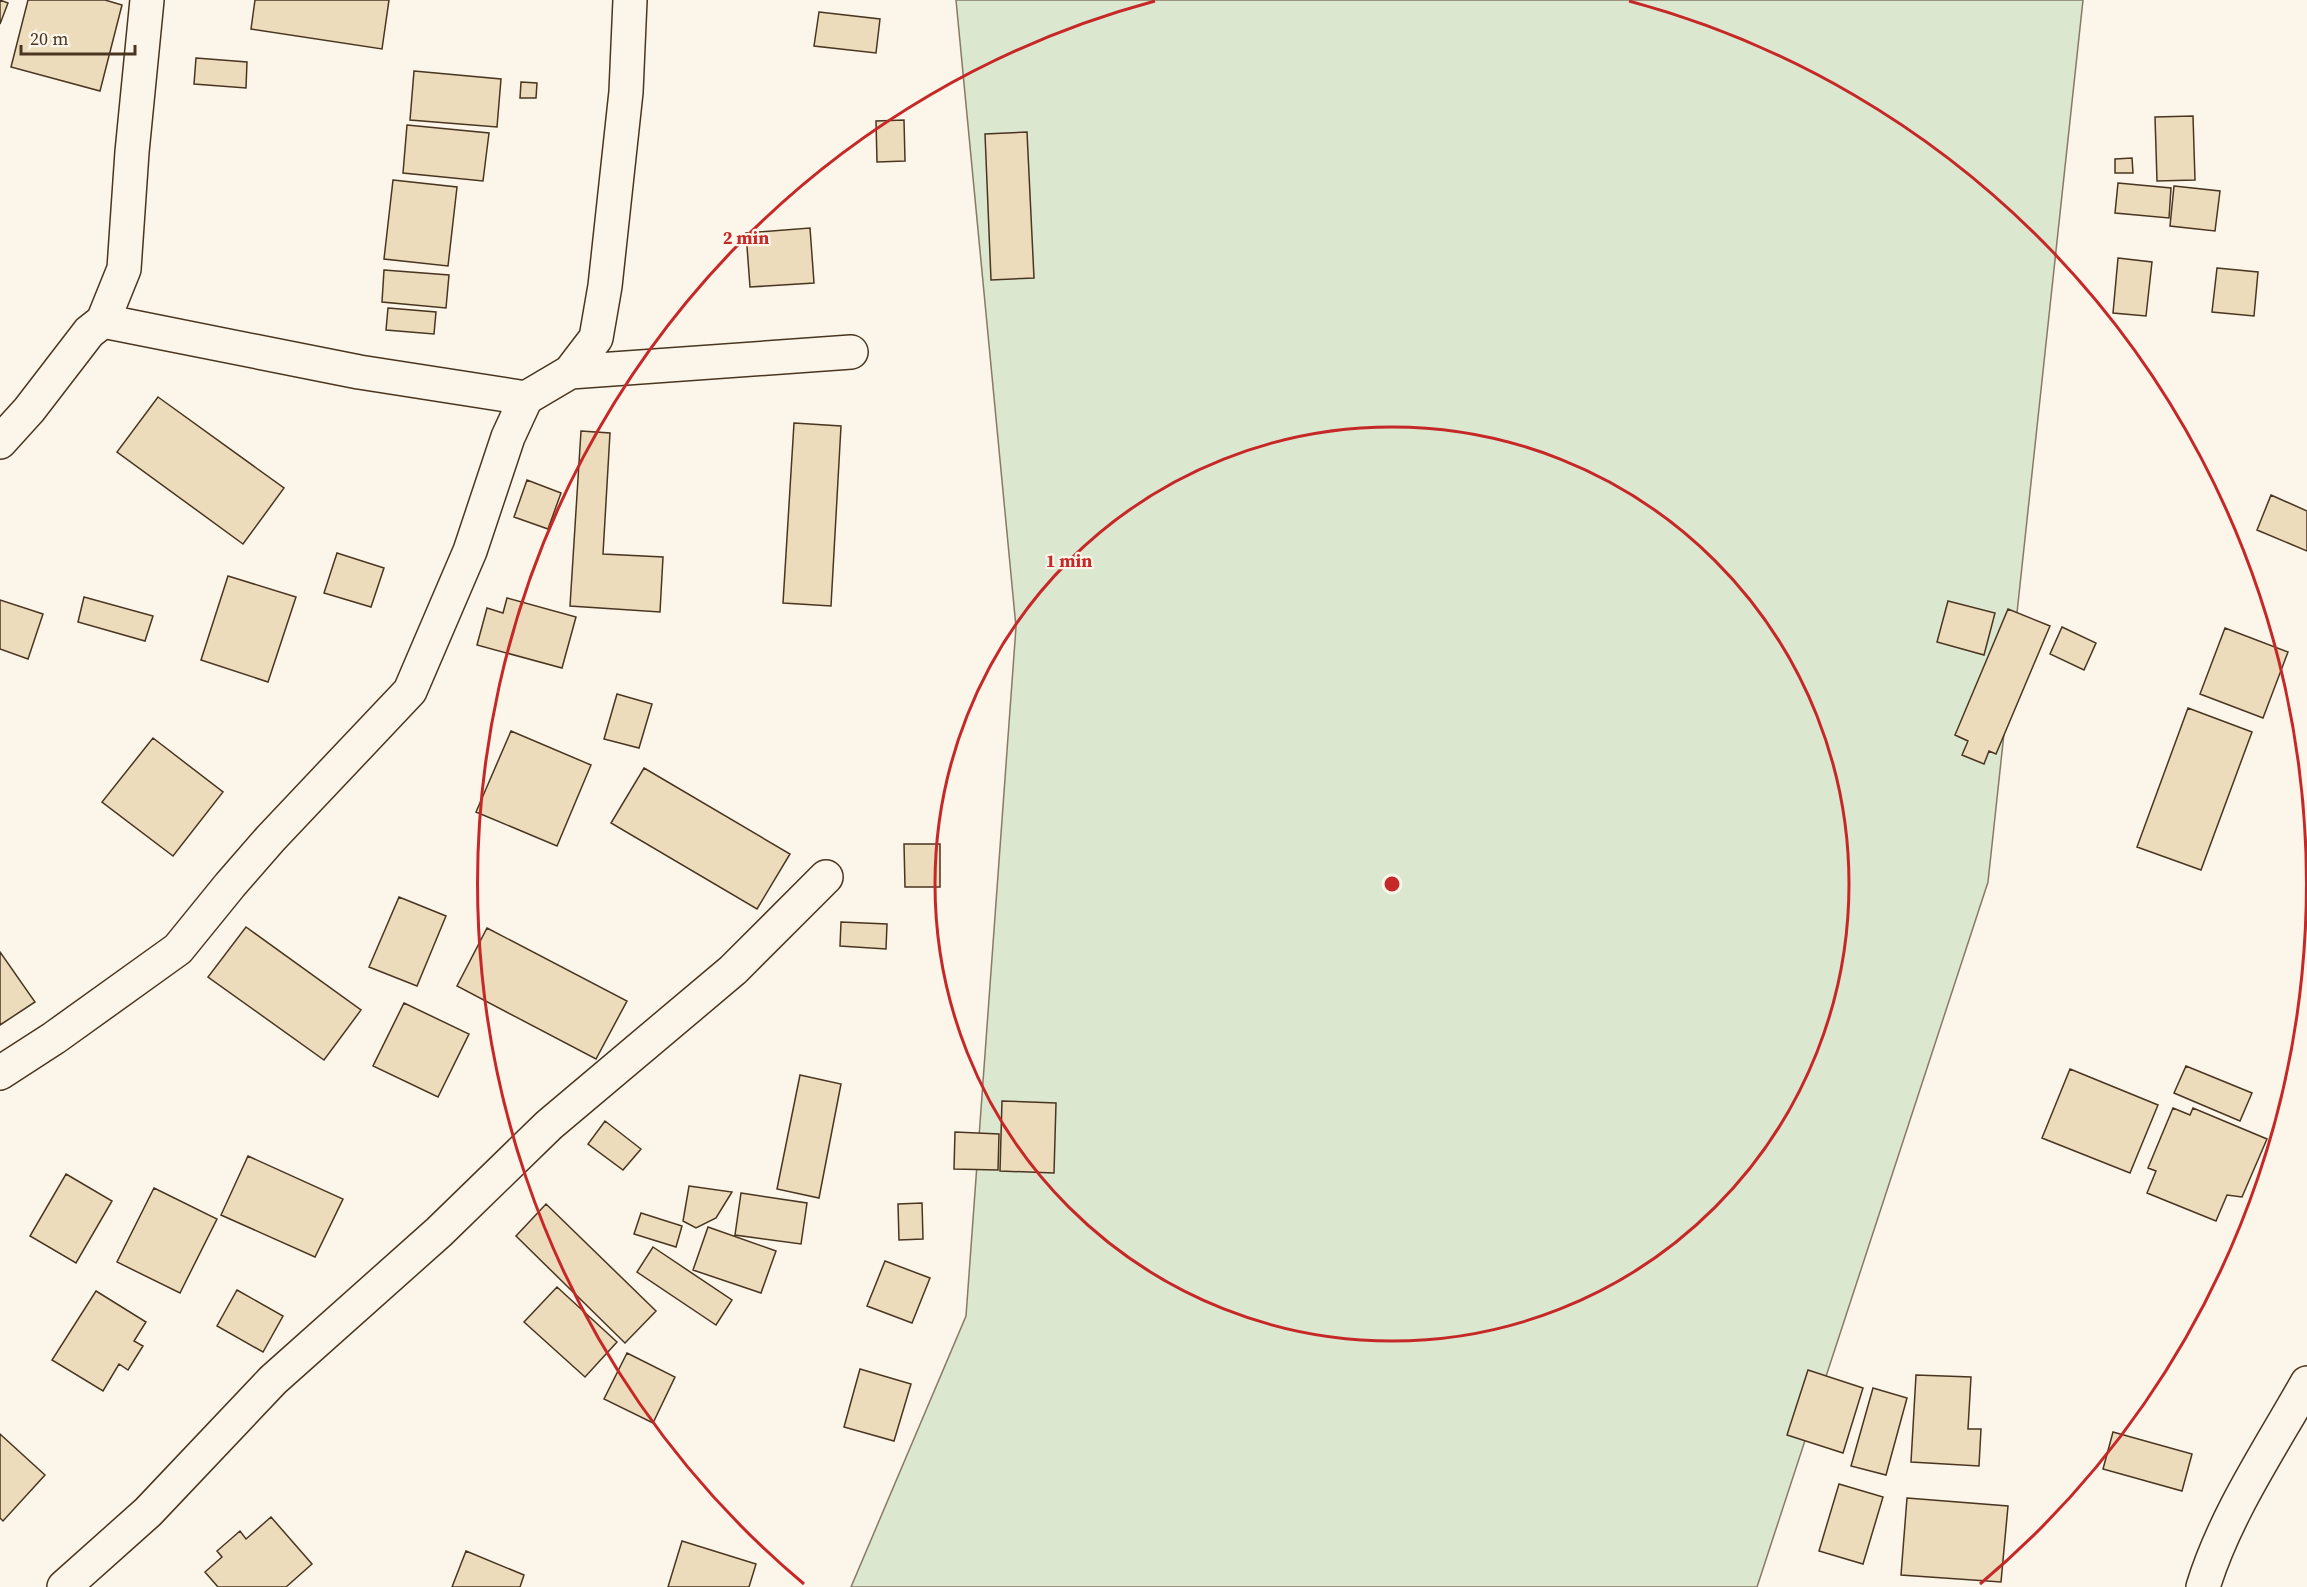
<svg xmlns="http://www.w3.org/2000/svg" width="2307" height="1587" font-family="'Source Serif 4',serif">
	<rect width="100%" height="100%" fill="#fbf6e9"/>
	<path fill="#dce7d0" stroke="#887966" stroke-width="1.5" d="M956 0H2083L1988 882 1757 1587H851L966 1316 1016 627Z"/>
	<path fill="#ecdcbc" stroke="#4a3520" stroke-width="1.5" d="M0 0 8 3 0 24Z
		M28 0H105L122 5 100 91 11 67Z
		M255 0H389L382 49 251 29Z
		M819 12 880 19 876 53 814 46Z
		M196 58 247 62 246 88 194 84Z
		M414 71 501 79 497 127 410 120Z
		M521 82 537 83 536 98H520Z
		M2193 116 2195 180 2157 181 2155 117Z
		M904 120 905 161 877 162 876 121Z
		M407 125 489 133 483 181 403 173Z
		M1027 132 1034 278 991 280 985 134Z
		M2132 158 2133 173H2115V159Z
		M393 180 457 187 448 266 384 259Z
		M2118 183 2171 188 2169 218 2115 213Z
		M2174 186 2220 191 2215 231 2170 226Z
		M810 228 814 283 750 287 746 233Z
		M2118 258 2152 262 2146 316 2113 313Z
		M2217 268 2258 272 2254 316 2212 312Z
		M384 270 449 275 446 308 382 302Z
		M388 308 436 312 434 334 386 330Z
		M158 397 284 488 243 544 117 452Z
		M794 423 841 426 831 606 783 603Z
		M581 431 610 433 603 554 663 557 660 612 570 606Z
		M527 480 561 493 548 529 514 517Z
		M2271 495 2307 511V551L2257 530Z
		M337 553 384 568 371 607 324 593Z
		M228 576 296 597 268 682 201 660Z
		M84 597 153 616 145 641 78 622Z
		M507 598 576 617 562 668 477 645 487 608 503 613Z
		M0 600 43 614 28 659 0 649Z
		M1948 601 1995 613 1984 655 1937 642Z
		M2008 609 2050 626 1996 754 1989 751 1984 764 1962 755 1968 741 1955 735Z
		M2062 627 2096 643 2084 670 2050 654Z
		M2225 628 2288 652 2263 718 2200 694Z
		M617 694 652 704 639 748 604 739Z
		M2188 708 2252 732 2201 870 2137 847Z
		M511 731 591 765 557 846 476 812Z
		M153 738 223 792 173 856 102 802Z
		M644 768 790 854 757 909 611 823Z
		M904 844H940V887H905Z
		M399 897 446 916 417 986 369 967Z
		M841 922 887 924 886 949 840 946Z
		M246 927 361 1010 324 1060 208 977Z
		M487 928 627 1001 596 1059 457 986Z
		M0 952 35 1002 0 1025Z
		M404 1003 469 1034 438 1097 373 1066Z
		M2186 1066 2252 1093 2240 1121 2174 1093Z
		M2070 1069 2158 1105 2130 1173 2042 1138Z
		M800 1075 841 1084 819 1198 777 1189Z
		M1002 1101 1056 1103 1054 1173 1000 1171Z
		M2173 1108 2190 1115 2193 1108 2267 1139 2242 1197 2227 1195 2216 1221 2147 1193 2156 1171 2148 1168Z
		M605 1121 641 1149 623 1170 588 1144Z
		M955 1132 999 1134 998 1170 954 1169Z
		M248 1156 343 1199 315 1257 221 1215Z
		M66 1174 112 1201 76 1263 30 1236Z
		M689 1186 732 1192 716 1218 696 1228 683 1221Z
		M154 1188 217 1219 180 1293 117 1262Z
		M741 1193 807 1203 801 1244 735 1235Z
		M922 1203 923 1239 899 1240 898 1204Z
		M546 1204 656 1311 625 1343 516 1236Z
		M641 1213 682 1226 676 1247 634 1234Z
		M708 1227 776 1251 761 1293 693 1270Z
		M653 1247 732 1300 716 1325 637 1272Z
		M885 1261 930 1278 912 1323 867 1306Z
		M557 1287 617 1342 585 1377 524 1322Z
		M237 1290 283 1316 263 1352 217 1326Z
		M96 1291 146 1322 134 1341 143 1346 128 1370 119 1364 103 1391 52 1360Z
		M627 1353 675 1377 653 1423 604 1399Z
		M860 1369 911 1384 894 1441 844 1427Z
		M1808 1370 1863 1388 1843 1453 1787 1435Z
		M1916 1375 1971 1377 1968 1429H1981L1979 1466 1911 1462Z
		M1873 1388 1907 1398 1886 1475 1851 1466Z
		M2113 1432 2192 1454 2182 1491 2103 1469Z
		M0 1434 45 1475 3 1521 0 1518Z
		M1839 1484 1883 1497 1863 1564 1819 1551Z
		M1907 1498 2008 1506 2001 1582 1901 1575Z
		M271 1517 312 1564 286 1587H218L205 1572 222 1557 217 1551 240 1531 246 1539Z
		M682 1541 756 1564 749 1587H668Z
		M466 1551 524 1575 520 1587H452Z"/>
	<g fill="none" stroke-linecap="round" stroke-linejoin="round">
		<g stroke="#4a3520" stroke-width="36">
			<path id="minor" d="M103 321 124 269 132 152 147 0
				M570 372 851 352
				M0 442 29 410 89 332 103 321 359 372 526 398
				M0 1073 54 1038 178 949 230 885 271 838 410 691 470 551 508 437 526 398 570 372 596 338 605 286 626 92 630 0
				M64 1587 148 1512 273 1380 439 1232 549 1125 733 970 826 877
				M2203 1587C2225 1515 2270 1449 2307 1383"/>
		</g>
		<use href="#minor" stroke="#fbf6e9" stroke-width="33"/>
	</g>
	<g fill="none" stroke="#c62828" stroke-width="3">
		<circle cx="1392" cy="884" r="457"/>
		<path d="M804 1584A914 914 0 0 1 1155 1M1629 1A914 914 0 0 1 1980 1584"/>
	</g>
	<circle cx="1392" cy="884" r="9" fill="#c62828" stroke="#fbf6e9" stroke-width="3"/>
	<g font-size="18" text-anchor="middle" font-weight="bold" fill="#c62828" stroke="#fbf6e9" stroke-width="4.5" stroke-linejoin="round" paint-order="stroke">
		<text x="746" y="244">2 min</text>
		<text x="1069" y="567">1 min</text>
	</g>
	<path d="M21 45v9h114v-9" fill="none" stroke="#4a3520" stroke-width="3"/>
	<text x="30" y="45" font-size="18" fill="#4a3520" stroke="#fbf6e9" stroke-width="4.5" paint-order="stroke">20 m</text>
</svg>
